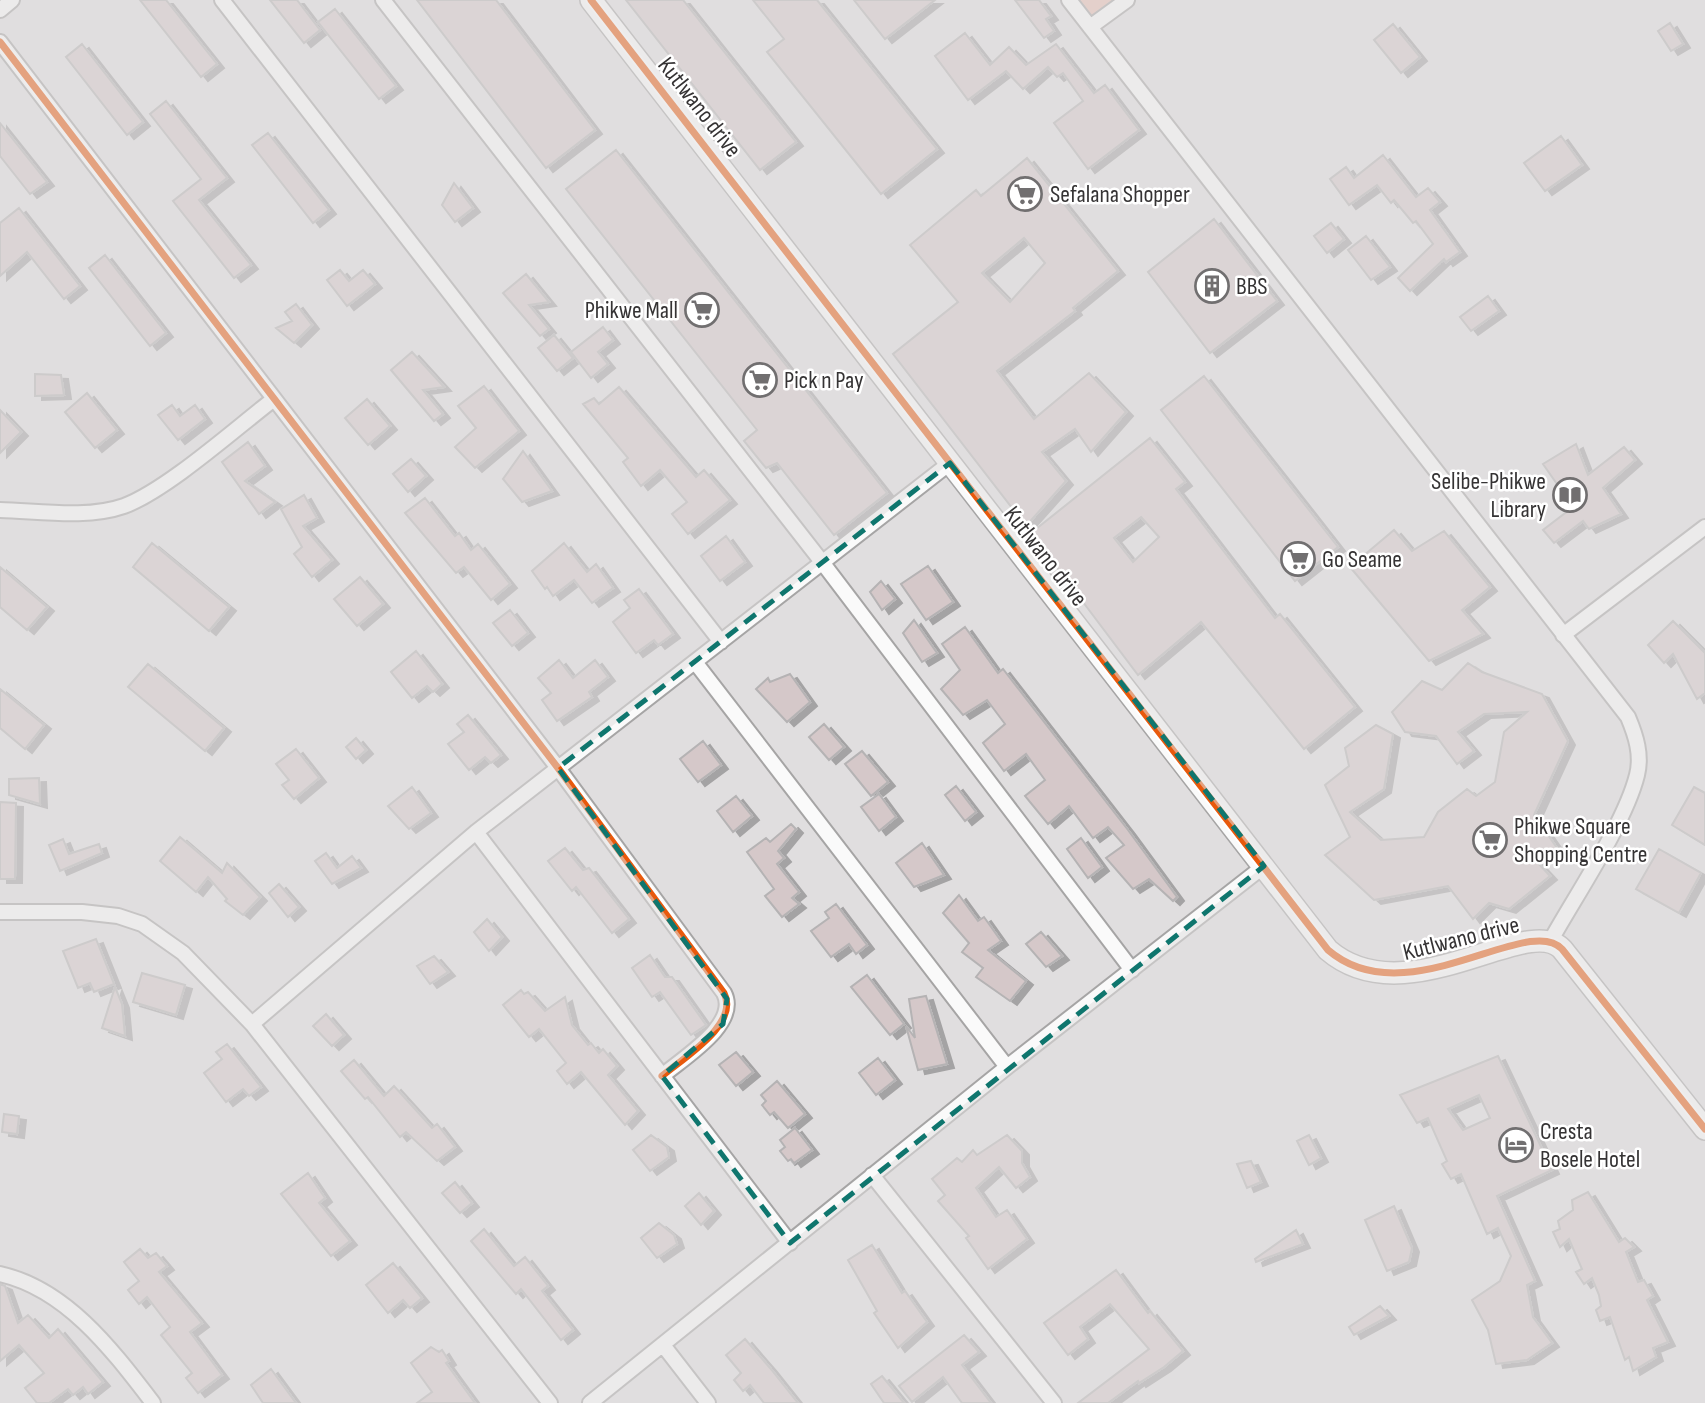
<svg xmlns="http://www.w3.org/2000/svg" width="1705" height="1403" font-family="'Sofia Sans Condensed',sans-serif">
	<defs>
		<filter id="shadow"><feDropShadow dx="7" dy="4" stdDeviation="0" flood-color="#0004"/></filter>
	</defs>
	<rect width="100%" height="100%" fill="#e0dedf"/>
	<path fill="#e8bfb4" d="M1069 0H1127L1090 27Z"/>
	<path fill="#d5c8c9" stroke="#b5b3b4" stroke-width="2" fill-rule="evenodd" filter="url(#shadow)" d="M140 0H166L217 64 201 77Z
		M270 0H297L320 30 304 43Z
		M417 0H496L595 130 546 168Z
		M626 0H683L796 142 760 170Z
		M753 0H817L937 149 881 194 767 52 784 39Z
		M854 0H935L885 39Z
		M1015 0H1039L1051 16 1046 19 1054 31 1044 38Z
		M335 9 396 86 379 99 318 22Z
		M1670 23 1683 44 1671 51 1658 31Z
		M1393 24 1420 57 1401 73 1374 40Z
		M965 33 990 65 1009 47 1026 65 1056 44 1094 93 1105 85 1139 130 1088 169 1054 123 1083 101 1063 73 1057 77 1048 67 1023 89 1006 71 968 100 935 56Z
		M82 44 143 122 127 135 66 57Z
		M166 101 227 178 199 200 251 265 234 278 173 201 201 179 150 114Z
		M0 123 47 182 30 194 0 156Z
		M268 133 329 210 313 223 252 145Z
		M1561 136 1582 165 1545 191 1524 163Z
		M616 150 887 493 834 535 777 463 766 468 744 441 757 430 566 189Z
		M1383 155 1416 197 1428 188 1440 202 1430 210 1460 252 1446 262 1444 259 1410 291 1398 278 1433 244 1416 221 1413 223 1394 200 1391 203 1377 185 1349 205 1330 179 1346 167 1354 178Z
		M1027 158 1118 271 1073 308 1075 311 997 371 1034 419 1089 373 1126 412 1091 452 1075 429 1042 452 1066 481 1026 526 893 354 958 302 910 245 976 190 981 196ZM1024 238 1045 263 1010 302 982 273Z
		M454 183 473 208 455 222 442 205Z
		M19 208 80 286 64 299 27 252 0 276V223Z
		M1214 219 1277 301 1210 353 1148 272Z
		M1331 223 1344 239 1327 253 1314 236Z
		M1366 236 1390 267 1371 280 1348 250Z
		M105 255 166 333 150 346 89 268Z
		M340 270 349 281 363 270 375 284 347 306 327 280Z
		M526 274 549 302 529 305 549 329 540 336 503 293Z
		M1488 296 1499 311 1471 331 1460 317Z
		M296 304 312 325 294 343 276 328 292 321 285 312Z
		M603 327 613 340 598 352 608 364 591 378 571 352Z
		M554 335 573 358 557 371 538 348Z
		M412 352 444 387 423 390 443 414 434 421 391 370Z
		M35 374 61 375 64 395 35 396Z
		M1204 376 1338 547 1295 581 1161 410Z
		M484 386 519 431 475 468 455 447 476 428 458 406Z
		M619 387 696 477 704 470 730 500 688 534 672 514 687 502 660 470 641 486 623 462 628 458 583 404 594 398 599 404Z
		M87 393 117 430 95 448 65 412Z
		M367 399 390 426 368 445 345 418Z
		M172 405 180 416 195 405 205 419 178 440 158 415Z
		M0 410 21 432 0 453Z
		M1150 438 1185 482 1176 489 1275 618 1280 614 1355 707 1304 749 1201 622 1138 675 1031 533ZM1141 517 1159 537 1133 562 1114 538Z
		M248 442 265 466 245 481 275 502 259 514 222 462Z
		M1576 444 1588 475 1624 447 1635 460 1603 488 1621 514 1589 529 1583 521 1554 543 1543 530 1573 507 1543 464Z
		M523 451 552 491 522 502 503 479Z
		M411 459 426 476 408 492 393 474Z
		M304 495 317 518 303 526 332 560 312 577 294 554 302 547 281 509Z
		M425 498 455 536 459 533 471 550 478 544 510 584 491 600 464 567 456 573 405 513Z
		M1394 530 1412 551 1444 531 1490 587 1462 610 1483 634 1429 661 1350 567Z
		M726 536 745 562 720 581 701 556Z
		M152 543 229 607 209 631 133 567Z
		M564 543 587 572 596 564 613 588 592 603 574 580 553 596 547 587 545 589 532 571Z
		M928 566 953 602 926 620 901 584Z
		M0 567 47 607 27 630 0 607Z
		M360 577 383 604 357 626 334 599Z
		M881 581 895 599 882 610 870 592Z
		M639 589 673 634 658 645 654 640 636 653 613 622 630 608 624 600Z
		M510 610 528 633 512 646 493 623Z
		M914 620 937 653 922 662 903 633Z
		M1673 621 1705 653V693L1697 699 1673 654 1664 663 1648 645Z
		M965 627 998 673 1003 669 1128 830 1177 897 1173 901 1149 879 1133 889 1106 858 1124 845 1108 827 1093 838 1069 806 1048 824 1025 796 1045 780 1026 754 1004 771 983 743 1005 724 987 700 963 715 941 689 960 670 942 644Z
		M416 651 442 684 433 692 427 686 412 698 391 672Z
		M559 660 573 678 595 660 608 677 589 692 592 697 557 721 542 700 551 693 538 678Z
		M1468 663 1482 672 1542 694 1568 741 1534 815 1557 848 1536 861 1550 876 1509 909 1489 903 1473 919 1448 886 1374 900 1325 855 1350 837 1325 785 1349 766 1345 748 1376 725 1393 734 1384 789 1350 812 1381 840 1424 837 1438 812 1467 789 1476 796 1495 782 1504 732 1527 712 1484 714 1458 732 1474 751 1457 764 1436 736 1405 732 1392 712 1422 681 1442 690Z
		M148 664 224 728 205 751 128 687Z
		M790 674 810 702 787 722 756 689 768 678 770 682Z
		M0 689 44 725 25 749 0 728Z
		M468 715 501 755 491 763 485 757 469 770 448 744 464 732 457 724Z
		M824 724 844 747 829 760 809 737Z
		M356 738 366 750 356 759 346 747Z
		M703 741 721 765 698 782 680 759Z
		M296 749 319 778 294 799 282 785 289 780 276 764Z
		M862 751 888 782 871 796 845 764Z
		M39 778 40 804 9 795V779Z
		M956 786 976 812 965 821 945 795Z
		M412 787 431 813 409 829 388 806Z
		M1694 787 1705 793V845L1672 825Z
		M879 794 896 817 879 831 861 807Z
		M736 796 752 816 733 832 717 811Z
		M0 802 16 803 15 879H0Z
		M791 824 796 829 778 851 784 858 777 864 799 892 792 898 799 904 782 917 765 896 774 889 747 852 766 838 770 842Z
		M180 837 222 873 227 863 260 897 243 915 225 901 227 899 208 877 196 892 160 861Z
		M1081 838 1102 867 1088 878 1067 849Z
		M63 839 69 854 99 844 102 853 60 871 49 845Z
		M922 843 944 875 914 887 896 863Z
		M565 848 583 870 589 868 629 919 612 933 576 887 572 891 548 861Z
		M1659 849 1701 873 1679 913 1636 889Z
		M326 853 337 868 352 856 361 868 332 884 315 861Z
		M279 884 299 907 288 917 269 893Z
		M959 895 978 921 984 917 1001 941 988 950 1026 981 1010 1001 976 977 983 968 962 952 969 943 943 913Z
		M836 904 867 945 856 954 849 944 831 957 811 931 829 918 825 912Z
		M487 919 502 937 489 951 474 932Z
		M1041 932 1062 956 1046 967 1026 944Z
		M96 939 114 984 94 992 90 983 78 988 63 951Z
		M650 955 665 977H672L706 1025 691 1035 660 992 652 997 632 968Z
		M434 956 448 972 430 984 417 966Z
		M142 973 185 985 176 1015 133 1002Z
		M867 975 904 1024 890 1035 851 987Z
		M115 987 122 1004 125 1036 102 1028Z
		M521 990 524 994 528 992 545 1011 565 997 572 1025 588 1045 591 1043 599 1053 603 1049 617 1066 608 1075 638 1111 625 1125 581 1072 567 1084 557 1071 566 1063 539 1029 529 1037 503 1005Z
		M926 996 947 1064 918 1070 906 1026 915 1038 909 999Z
		M326 1014 344 1035 332 1046 313 1026Z
		M227 1044 261 1087 249 1096 243 1089 226 1102 204 1073 222 1059 216 1052Z
		M736 1052 753 1072 736 1086 719 1065Z
		M1498 1056 1552 1170 1497 1196 1535 1281 1527 1285 1533 1317 1552 1343 1527 1360 1496 1364 1488 1330 1472 1300 1500 1281 1511 1256 1498 1228 1487 1234 1461 1174 1451 1179 1442 1164 1447 1161 1428 1118 1417 1123 1400 1095ZM1479 1095 1490 1118 1463 1130 1448 1109Z
		M878 1058 895 1080 876 1095 859 1073Z
		M354 1060 384 1096 394 1086 432 1128 437 1124 455 1147 437 1161 406 1132 400 1137 368 1097 365 1099 341 1071Z
		M777 1081 805 1114 788 1128 774 1112 770 1115 762 1105 766 1101 761 1095Z
		M4 1114 19 1116 17 1134 2 1132Z
		M795 1128 812 1150 794 1163 791 1159 788 1161 780 1151 785 1147 780 1140Z
		M651 1135 667 1147 669 1157 650 1171 633 1150Z
		M1007 1135 1022 1151V1163L1030 1177 1016 1188 999 1167 976 1188 996 1217 1007 1210 1027 1239 988 1269 966 1238 969 1236 938 1201 945 1195 932 1179 957 1158 962 1162 973 1150 977 1155Z
		M1309 1135 1321 1158 1309 1165 1297 1141Z
		M1251 1161 1261 1182 1247 1188 1237 1164Z
		M308 1173 325 1198 319 1203 350 1241 331 1256 281 1194Z
		M455 1182 472 1203 460 1213 442 1193Z
		M1588 1192 1619 1242 1625 1238 1634 1247 1626 1252 1638 1282 1644 1280 1653 1296 1647 1300 1668 1342 1653 1348 1656 1357 1633 1371 1629 1357 1625 1360 1610 1317 1600 1321 1596 1310 1601 1306 1599 1295 1592 1278 1584 1284 1576 1272 1582 1269 1569 1239 1560 1247 1553 1232 1560 1229 1558 1221 1573 1210 1572 1200Z
		M699 1193 714 1211 701 1225 685 1206Z
		M1394 1206 1412 1248 1409 1262 1387 1271 1365 1220Z
		M659 1223 674 1235 677 1244 657 1258 641 1238Z
		M484 1229 514 1266 525 1257 548 1286 542 1291 573 1330 561 1340 521 1289 516 1294 471 1241Z
		M1296 1230 1303 1244 1256 1262 1255 1259Z
		M872 1245 902 1293 905 1291 927 1322 898 1348 874 1313 877 1311 848 1260Z
		M140 1249 148 1258 156 1253 167 1266 159 1272 202 1323 190 1332 222 1375 198 1393 186 1378 192 1373 161 1335 170 1327 147 1297 139 1304 128 1290 139 1281 124 1262Z
		M393 1263 422 1298 410 1308 403 1300 388 1313 366 1285Z
		M1116 1270 1148 1313 1150 1311 1183 1351 1164 1367 1139 1383 1138 1381 1108 1403H1078L1149 1349 1110 1304 1080 1327 1088 1339 1068 1355 1044 1323Z
		M0 1284 5 1286 18 1323 28 1315 49 1338 58 1329 103 1382 88 1394 83 1387 73 1395 68 1389 49 1403H37L25 1388 44 1373 19 1345 0 1361Z
		M1380 1306 1389 1316 1354 1335 1349 1327Z
		M964 1335 979 1352 962 1365 991 1403H962L943 1377 912 1402 899 1386Z
		M745 1339 770 1368 798 1403H764L750 1385 743 1391 734 1380 741 1373 726 1355Z
		M431 1347 439 1352 442 1350 449 1361 446 1363 475 1403H417L432 1392 411 1363Z
		M271 1369 296 1403H263L251 1385Z
		M882 1376 904 1403H884L871 1384Z"/>
	<g fill="none" stroke-linecap="round" stroke-linejoin="round">
		<g stroke="#a6a5a5" stroke-width="18">
			<path id="street" d="M222 0 721 642
				M383 0 822 562 1132 970
				M1069 0 1628 717C1636 736 1642 755 1637 775 1625 823 1576 895 1551 940
				M0 10 12 0
				M1090 27 1127 0
				M0 42 558 768 724 993C740 1024 683 1058 662 1076
				M0 510C39 511 87 519 124 506 167 490 236 428 274 399
				M1563 635 1705 527
				M695 662 1007 1067
				M476 832 790 1243
				M0 912H82L118 916 142 924 183 953 252 1024 550 1403
				M252 1024 476 832 950 463
				M872 1175 1054 1403
				M0 1274C67 1289 113 1351 153 1403
				M663 1345 708 1403
				M590 1403 1007 1067 1264 866"/>
		</g>
		<g stroke="#a6a5a5" stroke-width="24">
			<path id="secondary" d="M591 0 1328 950C1406 1017 1528 912 1562 949L1705 1129"/>
		</g>
		<use href="#street" stroke="#fafafa" stroke-width="14"/>
		<use href="#secondary" stroke="#fafafa" stroke-width="21"/>
		<g stroke="#fff" stroke-width="11">
			<path id="cycleway" d="M591 0 1328 950C1406 1017 1528 912 1562 949L1705 1129
				M0 42 558 768 724 993C740 1024 683 1058 662 1076"/>
		</g>
		<use href="#cycleway" stroke="#e8590c" stroke-width="7"/>
	</g>
	<path d="M0 0H1705V1403H0ZM950 463 1264 866 790 1243 662 1076 723 1024 727 999 558 768Z" fill="#e0dedf" fill-opacity=".55" fill-rule="evenodd"/>
	<path fill="none" stroke="#0f766e" stroke-width="5" stroke-dasharray="14 9" stroke-linejoin="round" d="M950 463 1264 866 790 1243 662 1076 723 1024 727 999 558 768Z"/>
	<defs>
		<g id="supermarket-ring" transform="scale(1.75)"><circle r="9.5" fill="#fff" stroke="#716f70" stroke-width="1.5"/><path d="M-6-5.5h2.5l.6 2H6L4.5 2H-2.5L-4.4-4H-6ZM-1.5 3.2a1.3 1.3 0 1 0 .1 0ZM3 3.2a1.3 1.3 0 1 0 .1 0Z" fill="#716f70"/></g>
		<g id="building-ring" transform="scale(1.75)"><circle r="9.5" fill="#fff" stroke="#716f70" stroke-width="1.5"/><path d="M-4-6H4V6H1V3H-1V6H-4ZM-2.5-4.3h1.7v1.8h-1.7ZM.8-4.3h1.7v1.8H.8ZM-2.5-1h1.7V.8h-1.7ZM.8-1h1.7V.8H.8Z" fill="#716f70"/></g>
		<g id="library-ring" transform="scale(1.75)"><circle r="9.5" fill="#fff" stroke="#716f70" stroke-width="1.5"/><path d="M-6-4Q-3-5.5-.7-3.5V5Q-3 3-6 4ZM6-4Q3-5.5 .7-3.5V5Q3 3 6 4Z" fill="#716f70"/></g>
		<g id="hotel-ring" transform="scale(1.75)"><circle r="9.5" fill="#fff" stroke="#716f70" stroke-width="1.5"/><path d="M-6-4.5h1.5V1H6V5H4.5V3h-9V5H-6ZM-4 0a1.8 1.8 0 1 1 3.6 0ZM.5 0V-2.5h3Q6-2.5 6 0Z" fill="#716f70"/></g>
	</defs>
	<g fill-rule="evenodd">
		<use href="#supermarket-ring" x="1025" y="194"/>
		<use href="#building-ring" x="1212" y="286"/>
		<use href="#supermarket-ring" x="702" y="310"/>
		<use href="#supermarket-ring" x="760" y="380"/>
		<use href="#library-ring" x="1570" y="495"/>
		<use href="#supermarket-ring" x="1298" y="559"/>
		<use href="#supermarket-ring" x="1490" y="840"/>
		<use href="#hotel-ring" x="1516" y="1145"/>
	</g>
	<g text-anchor="middle" stroke-width="5" stroke-linejoin="round" paint-order="stroke">
		<g font-size="24" fill="#353334" stroke="#fff">
			<text transform="translate(700 107) rotate(52)" y="8">Kutlwano drive</text>
			<text transform="translate(1046 556) rotate(52)" y="8">Kutlwano drive</text>
			<text transform="translate(1461 938) rotate(-14)" y="8">Kutlwano drive</text>
		</g>
		<g font-size="24" fill="#353334" stroke="#fff" text-anchor="start">
			<text x="1050" y="202">Sefalana Shopper</text>
			<text x="1236" y="294">BBS</text>
			<text x="678" y="318" text-anchor="end">Phikwe Mall</text>
			<text x="784" y="388">Pick n Pay</text>
			<text x="1546" y="489" text-anchor="end">Selibe-Phikwe<tspan x="1546" dy="28">Library</tspan></text>
			<text x="1322" y="567">Go Seame</text>
			<text x="1514" y="834">Phikwe Square<tspan x="1514" dy="28">Shopping Centre</tspan></text>
			<text x="1540" y="1139">Cresta<tspan x="1540" dy="28">Bosele Hotel</tspan></text>
		</g>
	</g>
</svg>
